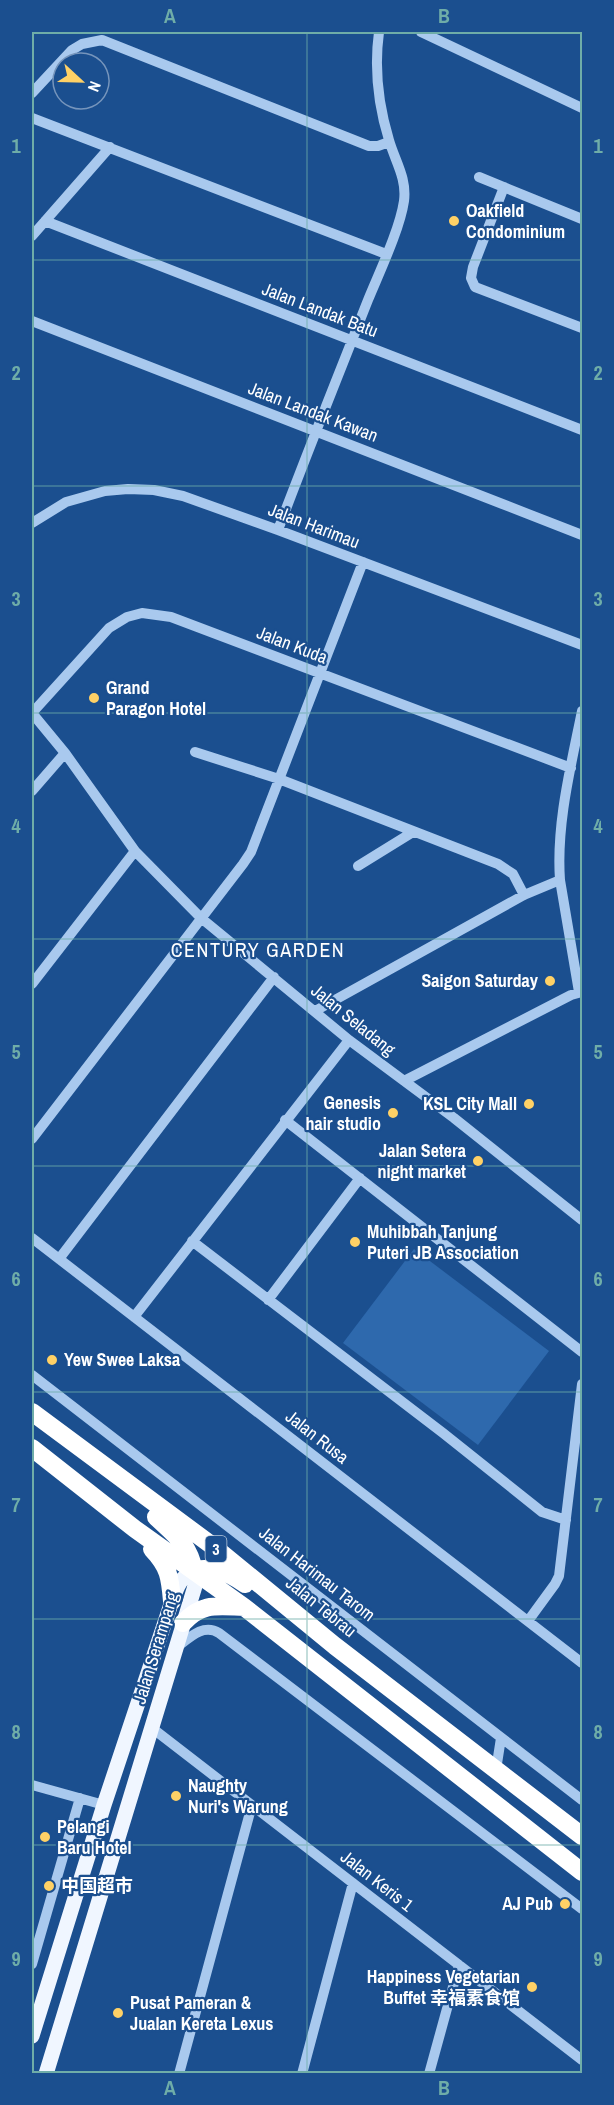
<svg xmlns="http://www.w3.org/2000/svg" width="614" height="2105" font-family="'Archivo Narrow','Noto Sans SC',sans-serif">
	<rect width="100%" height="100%" fill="#1b4f8f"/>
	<path fill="#2e69ad" d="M414 1249 549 1351 478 1445 343 1343Z"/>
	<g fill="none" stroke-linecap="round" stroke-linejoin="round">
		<path stroke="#a9c9ee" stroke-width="10" d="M421 32 582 108
			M32 93 72 50 82 44 102 40 369 146H378L389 142
			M32 118 386 254
			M479 177 582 219
			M504 187 473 267 471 278 475 287 582 328
			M45 221 582 430
			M32 236 110 147
			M32 321 582 535
			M32 523 66 502 105 491 128 489 154 490 183 496 278 530 582 645
			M278 530C307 453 338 376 368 300 379 273 400 229 404 201 407 178 395 161 389 140 378 104 374 69 379 32
			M32 713 65 753 135 851 201 918 349 1040 454 1118 582 1220
			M32 713 109 628 127 617 142 613 171 617 571 768
			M195 752 279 779 498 864 513 874 524 895
			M32 791 65 753
			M358 866 413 832
			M32 984 135 851
			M579 992 560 880C556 824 571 766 582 711
			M315 1011 524 895 560 880
			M404 1081 571 995 582 992
			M285 1120 582 1352
			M32 1139 243 864 251 852 363 562
			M32 1238 582 1663
			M192 1241 443 1433 542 1512 566 1520
			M59 1259 274 977
			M268 1300 360 1178
			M134 1317 349 1040
			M32 1375 582 1800
			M528 1621 555 1584 559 1576 582 1384
			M176 1648C189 1638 203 1623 219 1633L582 1909
			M152 1728 582 2060
			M496 1770 501 1738
			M32 1785 104 1805
			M32 1964 80 1798
			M179 2074 252 1805
			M302 2074 353 1883
			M429 2074 459 1965"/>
		<path stroke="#f0f6ff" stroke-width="15" d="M32 2036 104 1805 172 1601C177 1587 180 1577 194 1571L195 1586 46 2074"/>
		<path stroke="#fff" stroke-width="18" d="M32 1412 214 1547 335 1646 582 1836
			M32 1448 135 1529 244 1607 582 1872
			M156 1517C175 1535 189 1544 194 1571
			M152 1549C169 1567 170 1577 172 1601
			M194 1571C215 1565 227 1572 245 1584
			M183 1623C202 1602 218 1606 244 1607"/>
	</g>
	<path fill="none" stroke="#6fada8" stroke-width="1.5" stroke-opacity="0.55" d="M307 32V2074M32 260H582M32 486H582M32 713H582M32 939H582M32 1166H582M32 1392H582M32 1619H582M32 1845H582"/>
	<g fill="#ffd166" stroke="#1b4f8f" stroke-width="2">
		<circle cx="454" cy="221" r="6"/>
		<circle cx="94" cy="698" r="6"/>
		<circle cx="550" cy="981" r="6"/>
		<circle cx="529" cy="1104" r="6"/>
		<circle cx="393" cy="1113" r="6"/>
		<circle cx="478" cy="1161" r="6"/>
		<circle cx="355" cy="1242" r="6"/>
		<circle cx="52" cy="1360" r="6"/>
		<circle cx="176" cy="1796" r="6"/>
		<circle cx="45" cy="1837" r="6"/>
		<circle cx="49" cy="1886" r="6"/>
		<circle cx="565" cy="1904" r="6"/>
		<circle cx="532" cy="1987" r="6"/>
		<circle cx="118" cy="2013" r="6"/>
	</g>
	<g text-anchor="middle" stroke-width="4.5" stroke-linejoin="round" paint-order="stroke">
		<rect fill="#1b4f8f" stroke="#bbcadd" stroke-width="1.5" x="205.5" y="1536" width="21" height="26" rx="4.5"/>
		<g font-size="16" font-weight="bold" fill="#fff">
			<text x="216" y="1555">3</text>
		</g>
		<g font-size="18" font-weight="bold" fill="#fff" stroke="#1b4f8f" text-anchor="start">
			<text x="466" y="217">Oakfield<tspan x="466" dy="21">Condominium</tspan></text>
			<text x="106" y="694">Grand<tspan x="106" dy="21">Paragon Hotel</tspan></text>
			<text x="538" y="987" text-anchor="end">Saigon Saturday</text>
			<text x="381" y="1109" text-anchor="end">Genesis<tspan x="381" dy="21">hair studio</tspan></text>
			<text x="517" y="1110" text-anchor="end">KSL City Mall</text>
			<text x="466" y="1157" text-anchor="end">Jalan Setera<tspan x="466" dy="21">night market</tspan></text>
			<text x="367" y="1238">Muhibbah Tanjung<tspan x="367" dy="21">Puteri JB Association</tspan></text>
			<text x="64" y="1366">Yew Swee Laksa</text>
			<text x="188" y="1792">Naughty<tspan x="188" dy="21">Nuri's Warung</tspan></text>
			<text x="57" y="1833">Pelangi<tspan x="57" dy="21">Baru Hotel</tspan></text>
			<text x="61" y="1892">中国超市</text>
			<text x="553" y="1910" text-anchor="end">AJ Pub</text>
			<text x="520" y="1983" text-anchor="end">Happiness Vegetarian<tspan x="520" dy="21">Buffet 幸福素食馆</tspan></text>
			<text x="130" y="2009">Pusat Pameran &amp;<tspan x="130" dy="21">Jualan Kereta Lexus</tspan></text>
		</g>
		<g font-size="18" fill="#fff" stroke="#1b4f8f">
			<text transform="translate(320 310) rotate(21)" y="6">Jalan Landak Batu</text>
			<text transform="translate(313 412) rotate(21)" y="6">Jalan Landak Kawan</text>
			<text transform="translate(314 526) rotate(21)" y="6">Jalan Harimau</text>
			<text transform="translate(292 645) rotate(21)" y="6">Jalan Kuda</text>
			<text transform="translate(353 1020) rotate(39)" y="6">Jalan Seladang</text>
			<text transform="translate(317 1437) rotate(38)" y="6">Jalan Rusa</text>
			<text transform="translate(317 1574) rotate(38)" y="6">Jalan Harimau Tarom</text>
			<text transform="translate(321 1607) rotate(39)" y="6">Jalan Tebrau</text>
			<text transform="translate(156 1648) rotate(-73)" y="6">Jalan Serampang</text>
			<text transform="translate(377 1881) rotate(38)" y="6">Jalan Keris 1</text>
		</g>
		<g font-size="20" letter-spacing="1.5" fill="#fff" stroke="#1b4f8f">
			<text x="258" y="957">CENTURY GARDEN</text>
		</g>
	</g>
	<rect width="614" height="2105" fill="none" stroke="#1b4f8f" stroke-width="66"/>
	<g transform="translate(81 81) rotate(112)"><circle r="28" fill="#1b4f8f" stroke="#7695bc" stroke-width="1.5"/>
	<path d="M0-4.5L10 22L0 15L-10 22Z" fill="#ffd166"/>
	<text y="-9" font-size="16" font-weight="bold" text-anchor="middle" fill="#ffffff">N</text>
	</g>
	<rect x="33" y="33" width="548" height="2039" fill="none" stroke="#6fada8" stroke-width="2"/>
	<g font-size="20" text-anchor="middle" font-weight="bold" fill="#6fada8">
		<text x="170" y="23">A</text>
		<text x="444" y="23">B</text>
		<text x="16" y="153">1</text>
		<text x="598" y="153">1</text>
		<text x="16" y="380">2</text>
		<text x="598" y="380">2</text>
		<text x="16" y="606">3</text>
		<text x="598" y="606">3</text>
		<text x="16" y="833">4</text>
		<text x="598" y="833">4</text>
		<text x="16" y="1059">5</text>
		<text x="598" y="1059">5</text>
		<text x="16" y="1286">6</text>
		<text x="598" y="1286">6</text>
		<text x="16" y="1512">7</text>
		<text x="598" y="1512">7</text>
		<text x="16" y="1739">8</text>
		<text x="598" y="1739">8</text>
		<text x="16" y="1966">9</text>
		<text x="598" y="1966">9</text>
		<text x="170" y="2095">A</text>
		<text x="444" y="2095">B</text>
	</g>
</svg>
